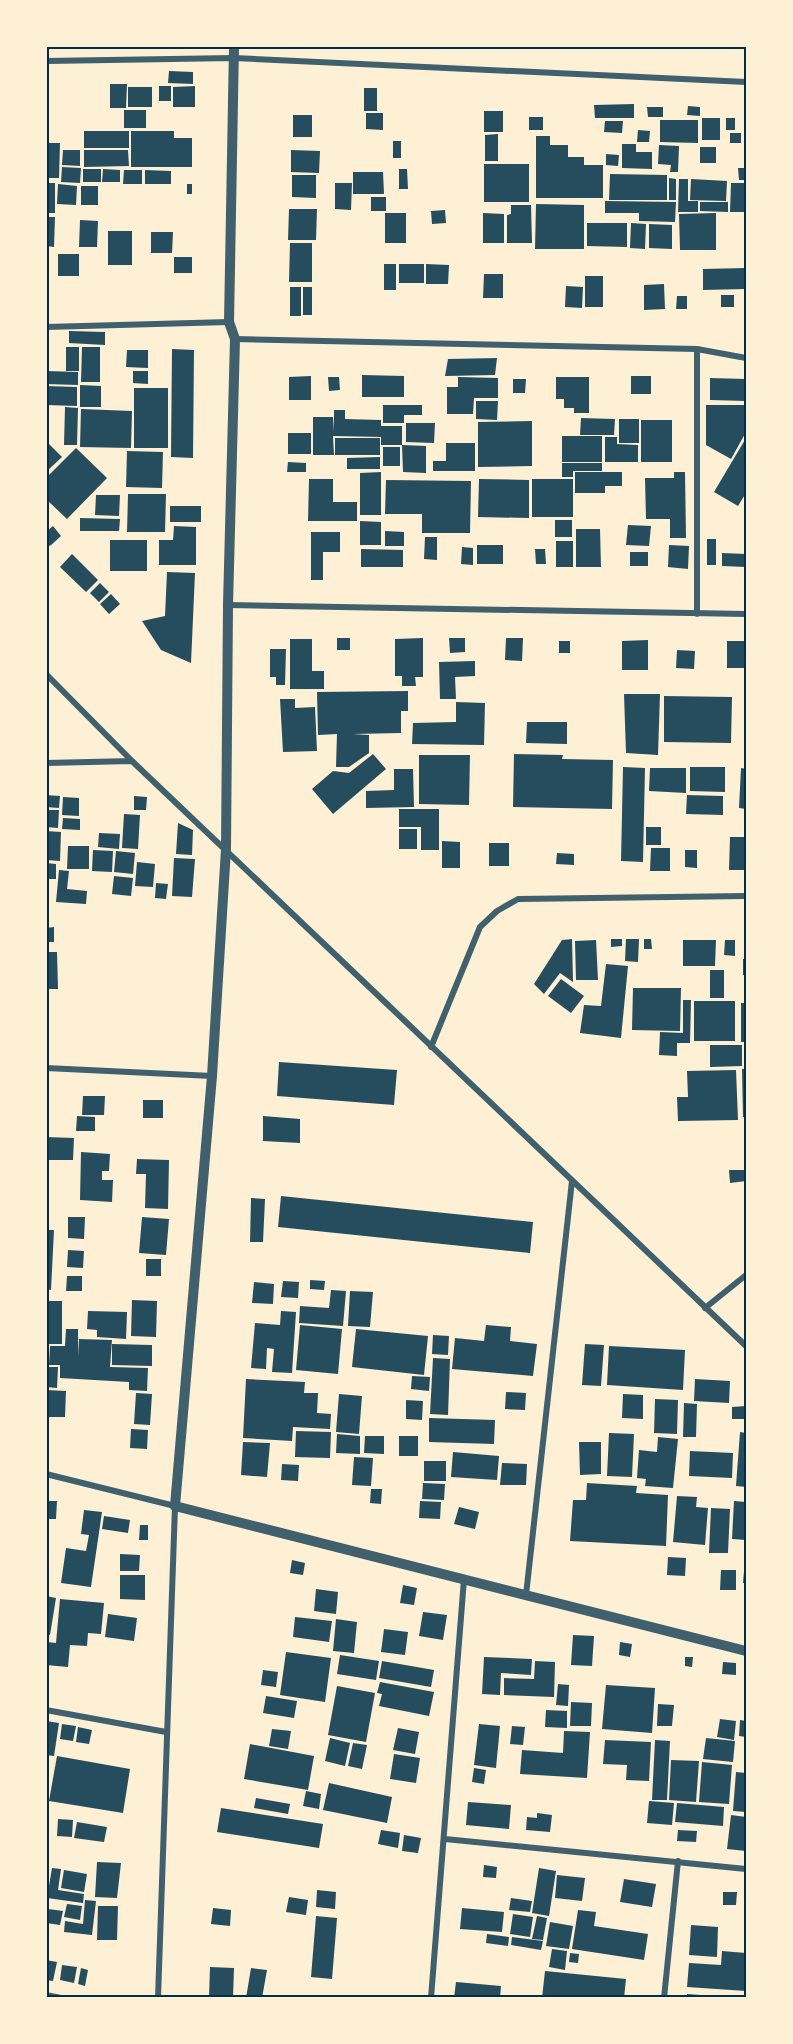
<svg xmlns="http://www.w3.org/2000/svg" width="793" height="2044" font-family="'Crimson Pro',serif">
	<rect width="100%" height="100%" fill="#fdf0d5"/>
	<path fill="#264d5e" d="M612 46H631V49H612Z
		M169 71 193 72V84L168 83Z
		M110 84H127L126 108H110Z
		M159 86H171V101H159Z
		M195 86V107H173V87Z
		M128 87H152V107H128Z
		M364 88H377V111H364Z
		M634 104V118H595L594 105Z
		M688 106 700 107V116L687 115Z
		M647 107H663V117H648Z
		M124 110H146V128H124Z
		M484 111H503V132H484Z
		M366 113H383V130L366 129Z
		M293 115H312V137H293Z
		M529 117H543V130H529Z
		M702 118H720V140H702Z
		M726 118H735V130H726Z
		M660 120H698V143L660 142Z
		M605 121H623L622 133 604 132Z
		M638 130 650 131 649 142H637Z
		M84 131H129V148H84Z
		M131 131H174V138H192V167H131Z
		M730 133H741V143H730Z
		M498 134V161H485V135Z
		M536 136H550V145H568V157H584V165H603V198H536Z
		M393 141H401V158H393Z
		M46 143H60L59 178H46Z
		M622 144H636V152H652V169L622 168Z
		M659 145 679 146 678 172H670L671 165 658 164Z
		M700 147H716V163H700Z
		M63 150H80V166L62 165Z
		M84 150H128L129 166 84 167Z
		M291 150 320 151 319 173 291 172Z
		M606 154 619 155 618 166 606 165Z
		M484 164H529V202H484Z
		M62 167 81 168 80 183 61 182Z
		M738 168H746V180H739Z
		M83 169H101V182H83Z
		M103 169 120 170V182H102Z
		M399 169H407L408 189H399Z
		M124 170H142V184H123Z
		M145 170 171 171V184H145Z
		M353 172H383L384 194H353Z
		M610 174 667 175V200H609Z
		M292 175H316V198L292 197Z
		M669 178 676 179V200H669Z
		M679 179H688V201H698V212H678Z
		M691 179 727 181 726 201 690 200Z
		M46 183H55V213H46Z
		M335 183H352L351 210 335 209Z
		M731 183H746V212H730Z
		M58 184 77 186 76 205 57 204Z
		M187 184H192V194H187Z
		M81 186H98V205H81Z
		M371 197H386V211H371Z
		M605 201 676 202 675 222 639 221V213H605Z
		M700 202H728V212L700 211Z
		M536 204 584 205V249H535Z
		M511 205H531L532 243H507V215L511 214Z
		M289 209H317L316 240H288Z
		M445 210 446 223 432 224 431 211Z
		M385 213H406V243H385Z
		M483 213 504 214V243H483Z
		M716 213V250H680L679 214Z
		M46 217H55L54 247 46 246Z
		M80 220 98 221 97 247H79Z
		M587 223H627V247L587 246Z
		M631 223 646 224 645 249 630 248Z
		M649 224 672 225V249L649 248Z
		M108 231H132V265H108Z
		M151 232H173L172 253H151Z
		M290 243H312V282H289Z
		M58 254H79V276H58Z
		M174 257H192V273H174Z
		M384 264H396V290H384Z
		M399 264H424V283H399Z
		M426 264 449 265 448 284H426Z
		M745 268V289L703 290V269Z
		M484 274H503V298H483Z
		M585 276H603V307H585Z
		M664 284 665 309 644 310V285Z
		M566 286 583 287 582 308 565 307Z
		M290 287H301V316H290Z
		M303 287H312V315H303Z
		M721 295H734V307H721Z
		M677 296H687V309H676Z
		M69 331 105 332V345L69 343Z
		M66 347H79V371H66Z
		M82 347H100V382H81Z
		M172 349 194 350 193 458 171 457Z
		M127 350H148V368L126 367Z
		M497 358 495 375 445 376 448 359Z
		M46 371 78 372V385L46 384Z
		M133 371H148V384L133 383Z
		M362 375 404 376V397H362Z
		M311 376V400H289V377Z
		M631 376H651V394H631Z
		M328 377H339L340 390 329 391Z
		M458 377 498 378V398H474L473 414H447V387H458Z
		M556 377H589V413H574V408H564V399H556Z
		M710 378 746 379V401L710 400Z
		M513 379H526L525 393H513Z
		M80 385 101 386V407H80Z
		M46 386 77 387V406L46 405Z
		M134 388H168V448H134Z
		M476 401H498L497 420 476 419Z
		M383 405H422V415H404V423H383Z
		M706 405H746V432L731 459 706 445Z
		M65 407 78 408 77 445H64Z
		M81 409 132 411 131 448 80 447Z
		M334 410H345V419L381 420V426H402V445H381V437L333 436 334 455H313V417H333L334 432Z
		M581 418 615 419 614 435H580Z
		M619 419H639V443H619Z
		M641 420H672V462H641Z
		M532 421V466L478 467V422Z
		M406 423H435L434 443 406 442Z
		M288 433H311V454H288Z
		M562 436H602V462H562Z
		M605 437H617V444L638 445V462H605Z
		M335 438H380V455H335Z
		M746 438V493L738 506 714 492Z
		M46 441 62 457 46 472Z
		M446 443H475V471H433V461H446Z
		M402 445 426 446V473L403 472Z
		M383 447H400V466H383Z
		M76 448 107 478 67 519 46 499V478Z
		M127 451 163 452 162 488 126 487Z
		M380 457V469H347V458Z
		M288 462 306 463V472H287Z
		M562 463H602V471H573V477H562Z
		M381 472V515H360V473Z
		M575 472H622V486H605V493H575Z
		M674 472H685L686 538H670V519H646L645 478H674Z
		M309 479H333V502H357V521H308Z
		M479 479 529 480V518L478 517Z
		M532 479H573V517H532Z
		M386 480 471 481 470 533H422V514H385Z
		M128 494H166L165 532H127Z
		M96 495H120L119 516 95 515Z
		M170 506H201V522H170Z
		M80 518 120 519 119 531H80Z
		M555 520H572V537H555Z
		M360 521 381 522V545H360Z
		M628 525 651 526 649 546 626 545Z
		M53 526 61 536 50 546 46 543V532Z
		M174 526 196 527V565H159V540H173Z
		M576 529H600L601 567H576Z
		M385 531 404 532V546H385Z
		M311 532H340V552H323V580H311Z
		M425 537H437V560L424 559Z
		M707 539H716V565H707Z
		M110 540H147V571H110Z
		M556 541H573V567H556Z
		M477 545H503V564H477Z
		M669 545 689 546 688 569 668 567Z
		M462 547 473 548V565L461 564Z
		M361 549 403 550V567H361Z
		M535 549H545L546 564H536Z
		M630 552H648V566H630Z
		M722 553 746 554V567L722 566Z
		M72 554 98 580 86 592 60 567Z
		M167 572 195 573 191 663 161 650 142 621 165 616Z
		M100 583 109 592 99 602 90 593Z
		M111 594 120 604 109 614 100 604Z
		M337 638H350V650H337Z
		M423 638V677H415L416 686H402V676H395V639Z
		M449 638H465V652L450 653Z
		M506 638H523L522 661 505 660Z
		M290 639H312V671H324V689H290Z
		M648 640V670H622V641Z
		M559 641H570V653H559Z
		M727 641H746V668H727Z
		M270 649H286L285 685H276V677H270Z
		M677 650 695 651 694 669 676 668Z
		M475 661V676L455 677 456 699H440L439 662Z
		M408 691V711H401V733L353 734 369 735V753L349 767H336L337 734 318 735 317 692Z
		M624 694H660L658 755 626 753Z
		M664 696 732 697 731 743 664 742Z
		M280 699H295V708L315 707 317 751 283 752Z
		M456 702 485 703 484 745 412 744 413 723 456 722Z
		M527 722H567V744L526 743Z
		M373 754 386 769 333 814 312 789 333 771 349 773Z
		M514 754 563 755 562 759 613 760 612 809 513 807Z
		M419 755H470L469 805 419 804Z
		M623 767 645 768 643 862 621 861Z
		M690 767H725V792L690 791Z
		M650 768H686V793L649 791Z
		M741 768 746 769V809L739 808Z
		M394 769H413L414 807 366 808V791L394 790Z
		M46 795 60 796 59 808 46 807Z
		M687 795 723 796V815L686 814Z
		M134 796 147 797 146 810H134Z
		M63 797 79 798V816L62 815Z
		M399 809H439V850H421V827H399Z
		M46 810H59L58 828 46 827Z
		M124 814 140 815 138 849 122 848Z
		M63 818 80 819V830L62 829Z
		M178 823 193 830 192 855 176 854Z
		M646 827H661V845H646Z
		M399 829H417V849H399Z
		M46 831 61 832 60 861 46 860Z
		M99 833 120 834 119 849 98 847Z
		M730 837H746V870H729Z
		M442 841 460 842V868H442Z
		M489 843H509V866H489Z
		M68 846H89V869H67Z
		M651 848H670V871H650Z
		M93 850 113 851 112 872 92 871Z
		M685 850H697V868L685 867Z
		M116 851 135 853 133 874 114 872Z
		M557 853 574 854V865L556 864Z
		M174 858 195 859 192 897 172 896Z
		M137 862 155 864 153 887 135 886Z
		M46 863 56 864V879H46Z
		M59 870 69 871 67 889 87 891 86 904 56 902Z
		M114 876 133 878 131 896 112 894Z
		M156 883 168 884 166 899 155 898Z
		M54 927V942H46V928Z
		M572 939 573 982 560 973 544 994 534 984 562 940Z
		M611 939H622V946L611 947Z
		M626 939H639L638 962 625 961Z
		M644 939H651L652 949H644Z
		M596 940 598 980H576L575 941Z
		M683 940H716L715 966H683Z
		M725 940H735V956L724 955Z
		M46 952H57L58 989H46Z
		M743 959H746V975H743Z
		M606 964 628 966 621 1038 580 1033 584 1005 601 1006Z
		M710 970H724V998H710Z
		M561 979 584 996 571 1013 548 996Z
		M633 988H681L680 1031 632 1030Z
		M683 1000H691L690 1043H677V1056L659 1055 660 1032 683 1033Z
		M694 1001H735V1041H694Z
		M741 1003H746V1042H741Z
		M710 1045H742V1066L710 1067Z
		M279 1062 397 1070 394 1105 277 1096Z
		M742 1069H746V1117H743Z
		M736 1070 738 1120 678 1121 677 1097H688L687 1071Z
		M83 1096H105L104 1115H82Z
		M143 1100H163V1118H143Z
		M77 1116 95 1117V1131H76Z
		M263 1116 300 1119V1143L263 1141Z
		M46 1137 74 1138 73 1160H46Z
		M81 1152 110 1154 109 1171H102V1180H113L112 1202 80 1200Z
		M137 1159 169 1160 168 1209 145 1208 146 1174H136Z
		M729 1170H746V1181L730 1183Z
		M281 1196 533 1222 530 1253 278 1227Z
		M251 1198 265 1199 263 1242H250Z
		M68 1217H85L84 1239 68 1238Z
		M142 1217 169 1219 166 1255 139 1253Z
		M46 1230H54L51 1290 46 1289Z
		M68 1250 84 1251 83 1268 67 1267Z
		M146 1259H161V1276H146Z
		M67 1276H82V1291H66Z
		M310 1280 325 1281 324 1290 310 1289Z
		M283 1281 299 1282 298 1298 281 1297Z
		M254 1282 274 1284 273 1304 252 1303Z
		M331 1290 346 1291 343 1326 299 1323 300 1306 329 1308Z
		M350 1291 373 1292 370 1327 348 1326Z
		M132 1300 157 1301 156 1337 131 1336Z
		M46 1301H62V1344H46Z
		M88 1311 127 1312 126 1339 97 1337V1330L87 1329Z
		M281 1311 296 1312 292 1373 272 1372 274 1349 267 1348 266 1369 251 1368 255 1323 280 1325Z
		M300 1325 342 1329 338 1374 296 1370Z
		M486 1325 511 1327 510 1341 537 1344 533 1376 452 1369 455 1338 484 1341Z
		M66 1329H78V1356L79 1339 112 1340 110 1367 148 1368 147 1391 129 1390V1382L60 1378V1365H49L50 1346H65Z
		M356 1329 428 1336 424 1375 352 1367Z
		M433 1335 449 1336 448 1355 432 1354Z
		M112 1344 152 1345V1366L112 1365Z
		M585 1344 604 1345 601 1386 582 1385Z
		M609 1346 685 1350 683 1390 607 1385Z
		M433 1358 450 1359 448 1415 430 1414Z
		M46 1367H58L57 1388 46 1387Z
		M412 1376 430 1377 429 1391 411 1389Z
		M246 1379 305 1382 304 1393H318L317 1413 331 1414 330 1429 293 1427 292 1441 243 1438Z
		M695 1379 730 1381 729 1403 694 1401Z
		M46 1390 66 1391 65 1417H46Z
		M506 1392 526 1393 525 1410 505 1409Z
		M136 1393 152 1394 150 1425 134 1424Z
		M339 1394 362 1396 359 1434 336 1432Z
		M623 1394 643 1395V1419L622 1418Z
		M655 1399 678 1400 677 1434 654 1433Z
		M406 1400 423 1401 422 1420 406 1419Z
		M684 1403 697 1404 696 1437H683Z
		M746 1406V1419H732V1407Z
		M429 1418 495 1420 494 1444 429 1442Z
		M131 1429 148 1430 147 1449 130 1448Z
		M296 1431 331 1432 330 1458 295 1457Z
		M740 1432 746 1433V1487L736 1486Z
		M609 1433 634 1434 632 1477 607 1476Z
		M337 1434 360 1436V1454L336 1453Z
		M365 1436H384V1454L364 1453Z
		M399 1436H418V1456H399Z
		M658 1437 678 1439 673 1488 645 1486 646 1479 637 1478 639 1450 657 1452Z
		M243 1442 270 1443 267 1477 241 1475Z
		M579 1442H601V1474L580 1475Z
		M690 1451 733 1453 732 1478 689 1476Z
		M453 1452 499 1456 497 1480 451 1477Z
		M354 1457 373 1458 371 1486 352 1485Z
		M424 1461H446V1481H424Z
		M502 1463 527 1464 526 1485H500Z
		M282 1464 299 1465 298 1481 281 1480Z
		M423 1483 445 1484 444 1500 422 1499Z
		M587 1483 637 1486 636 1493 668 1495 666 1546 570 1541 573 1500H586Z
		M371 1489H382L381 1504 370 1503Z
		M677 1496 697 1497 696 1507 708 1508 705 1545 673 1542Z
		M46 1501H57L56 1519H46Z
		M420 1501 441 1502 440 1519 419 1518Z
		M734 1501 746 1502V1540L732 1539Z
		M459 1507 479 1512 475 1529 454 1524Z
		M711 1508 730 1509 728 1553H709Z
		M84 1510 102 1512 91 1587 61 1583 66 1548 86 1551 89 1535 81 1534Z
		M104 1516 130 1520 128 1533 102 1529Z
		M140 1525H148V1540H139Z
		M120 1554 140 1555 139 1571H120Z
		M668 1557 686 1558 685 1576 667 1575Z
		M745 1559H746V1583H743Z
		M292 1560 305 1563 303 1575 290 1573Z
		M721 1570H736V1590H720Z
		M120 1575H145V1600L120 1599Z
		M403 1585 417 1588 414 1605 400 1603Z
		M316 1589 338 1592 336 1614 314 1611Z
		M46 1596 56 1598 50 1635 46 1634Z
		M60 1599 104 1603 101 1634 88 1633 87 1646 70 1645 68 1667 46 1665 47 1642 56 1643Z
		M423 1612 447 1615 443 1640 419 1636Z
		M108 1614 137 1618 134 1641 105 1637Z
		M295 1617 332 1621 329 1642 293 1637Z
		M336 1619 357 1622 354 1653 333 1651Z
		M384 1629 408 1632 405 1655 381 1652Z
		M573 1635 594 1636 592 1666 571 1665Z
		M620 1642 632 1644 630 1657 619 1655Z
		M286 1652 331 1658 325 1702 280 1695Z
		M340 1655 379 1661 376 1680 337 1674Z
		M484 1657 532 1659 531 1675 501 1673 500 1695 482 1694Z
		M685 1657H693L692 1667 685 1666Z
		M382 1661 434 1670 431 1687 379 1678Z
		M535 1661 555 1662 554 1697 504 1695V1678L534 1679Z
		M723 1662 736 1663V1675L722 1674Z
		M263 1670 278 1672 276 1687 261 1685Z
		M380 1682 434 1692 429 1716 379 1706 382 1694 377 1693Z
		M558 1684 569 1685 568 1706 556 1705Z
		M606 1685 655 1688 652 1733 602 1729Z
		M337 1686 375 1693 366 1742 328 1735Z
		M266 1696 297 1701 294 1718 263 1713Z
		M571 1702 592 1703 591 1726H570Z
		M658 1704 674 1705 672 1726H657Z
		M546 1710 567 1711V1728L545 1727Z
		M720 1719 736 1721 734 1740 717 1737Z
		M740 1720 746 1721V1737L739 1736Z
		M46 1721 59 1723 54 1756 46 1755Z
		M62 1724 76 1726 73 1741 60 1739Z
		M479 1724 500 1726 496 1768 474 1765Z
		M512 1726 525 1727 523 1745 510 1744Z
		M78 1727 92 1730 89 1744 76 1742Z
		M398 1728 419 1732 415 1754 393 1750Z
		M272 1729 291 1731 288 1749 269 1746Z
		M564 1731 590 1732 587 1778 520 1774 522 1750 563 1753Z
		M330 1738 350 1743 345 1766 325 1761Z
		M706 1738 735 1741 733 1762 703 1759Z
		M605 1740 651 1742 649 1781 626 1780 627 1765 603 1764Z
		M655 1740 670 1741 667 1800H652Z
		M353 1743 367 1745 362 1769 348 1766Z
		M250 1744 314 1756 308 1790 244 1779Z
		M394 1754 420 1758 416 1783 390 1779Z
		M57 1756 130 1769 123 1813 49 1801Z
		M671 1760 699 1761 696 1802 669 1800Z
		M702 1762 732 1765 729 1804 699 1802Z
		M474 1768 486 1770 484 1784 472 1782Z
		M736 1772 746 1773V1812L733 1811Z
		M329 1783 392 1797 387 1823 323 1810Z
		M306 1791 321 1794 319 1809 303 1806Z
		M256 1798 290 1804 288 1814 254 1808Z
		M649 1801 674 1803 672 1825 647 1823Z
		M468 1802 511 1805 509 1829 466 1825Z
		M677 1803 724 1807 723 1826 675 1822Z
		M221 1808 323 1824 319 1848 217 1832Z
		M537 1813 552 1815 550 1832 526 1830 527 1817 537 1818Z
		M731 1815 746 1817V1851L727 1849Z
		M58 1819 73 1820 72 1837 57 1836Z
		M77 1822 107 1827 104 1842 74 1838Z
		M381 1830 400 1833 398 1848 378 1844Z
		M678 1830 697 1831 696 1842 677 1841Z
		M404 1835 421 1838 418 1853 402 1851Z
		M97 1862 121 1863 117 1898 95 1897Z
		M484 1865 497 1867 496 1878 483 1877Z
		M52 1868 61 1869 58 1890 84 1894 83 1903 47 1898Z
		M539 1868 556 1871 549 1916 532 1913Z
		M64 1870 87 1874 84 1892 61 1888Z
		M557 1875 585 1878 582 1901 555 1898Z
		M624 1879 656 1884 652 1907 620 1902Z
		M317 1890 336 1892 335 1909 316 1907Z
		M723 1892H737L736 1905H723Z
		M289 1897 308 1900 306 1915 286 1912Z
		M511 1898 532 1901 530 1912 509 1910Z
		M85 1900 96 1901 92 1935 64 1932 65 1921 83 1924Z
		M67 1904 82 1906 80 1920 64 1917Z
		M98 1906H118L117 1940H97Z
		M213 1908 231 1910 230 1926 211 1924Z
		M462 1908 504 1912 502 1932 460 1929Z
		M48 1909 63 1911 60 1925 46 1923Z
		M578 1910 596 1912 594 1926 648 1934 644 1960 572 1949Z
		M513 1914 533 1917 530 1937 510 1934Z
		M316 1916 337 1918 332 1979 311 1977Z
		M537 1916 547 1918 543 1940 532 1939Z
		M550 1922 573 1926 569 1949 546 1946Z
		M691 1925 718 1927 717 1957 689 1955Z
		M487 1934 509 1937 508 1946 486 1943Z
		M512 1937 543 1941 541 1950 511 1945Z
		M552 1949 567 1951 565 1970 549 1967Z
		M722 1951 746 1953V1991L687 1987 689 1963 721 1965Z
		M570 1953 579 1954 578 1963 569 1962Z
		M46 1960 57 1962 53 1981 46 1980Z
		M62 1965 77 1967 74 1983 60 1980Z
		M210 1967 234 1968 233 1998H209Z
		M81 1968 88 1970 85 1986 78 1984Z
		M251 1968 267 1970 262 1998H246Z
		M545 1971 626 1979 624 1998H542Z
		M456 1982 501 1986 500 1998H454Z
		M687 1994 714 1996V1998H687Z"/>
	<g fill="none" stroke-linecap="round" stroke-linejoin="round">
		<path stroke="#3f606c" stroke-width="6" d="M46 61 234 58 746 82
			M46 327 229 322
			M235 339 697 349 746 358
			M697 349V614
			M228 605 746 614
			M46 674 132 761 746 1346
			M46 763 132 761
			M431 1047 480 927 497 911 518 899 746 896
			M46 1068 212 1076
			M705 1308 746 1275
			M46 1474 175 1506 158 1998
			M526 1595 572 1181
			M46 1710 166 1732
			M445 1839 746 1869
			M46 1995 61 1998
			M431 1998 464 1579
			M664 1998 678 1861"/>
		<path stroke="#3f606c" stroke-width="10" d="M234 46 229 322 235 339 228 605 226 849 212 1076 175 1506 746 1651"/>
	</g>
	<rect width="793" height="2044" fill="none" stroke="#fdf0d5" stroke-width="96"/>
	<rect x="48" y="48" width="697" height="1948" fill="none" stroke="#003049" stroke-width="2"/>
</svg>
